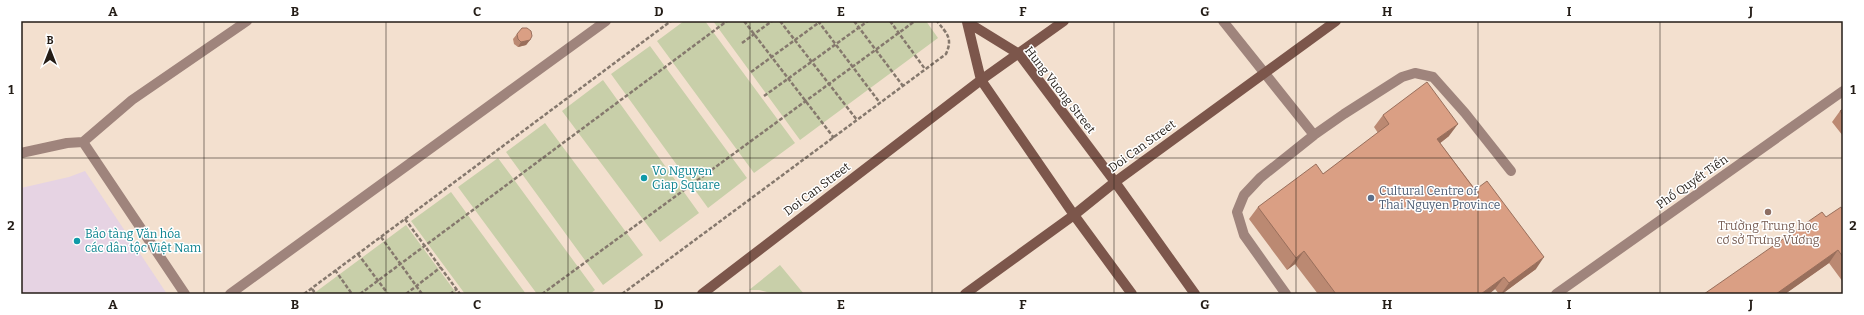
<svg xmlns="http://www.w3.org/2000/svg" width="1864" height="315" font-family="Bitter,serif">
	<rect width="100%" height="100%" fill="#f3e0cf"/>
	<path fill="#e6d3e3" d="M85 171 167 294H21V188L69 177Z"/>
	<path fill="#c8cfa9" d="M684 21H705L795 143 754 173 657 41Z
		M713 21H926L938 38 800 140Z
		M650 46 747 178 708 208 611 74Z
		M603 80 699 213 660 242 562 111Z
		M545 123 643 255 603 285 506 152Z
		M498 158 595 290 590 294H537L458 187Z
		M451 192 526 294H465L411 221Z
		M406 225 457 294H313Z
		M780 265 804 294H775L759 290H749Z"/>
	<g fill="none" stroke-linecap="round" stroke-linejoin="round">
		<path stroke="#85786d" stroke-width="2.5" stroke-dasharray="4 2" stroke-linecap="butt" d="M744 21 834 138
			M780 21 857 120
			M818 21 880 103
			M854 21 903 86
			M890 21 925 69
			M742 43 772 21
			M751 72 821 21
			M764 96 868 21
			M405 219 460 294
			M381 237 422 294
			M358 254 388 294
			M335 270 352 294
			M312 289 316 294
			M304 294 671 21
			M360 294 727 21
			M406 294 441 267
			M450 294 457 289
			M542 294 915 21
			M622 294 946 54C953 38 947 34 937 21"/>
		<path stroke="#9f847c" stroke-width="10" d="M1223 21 1314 135 1344 114 1402 77 1415 73 1433 77 1465 113 1511 171
			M1286 294 1244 235 1237 212 1244 195 1260 178 1314 135"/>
		<path stroke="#9f847c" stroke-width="10" d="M83 142 132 100 247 21
			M21 153 67 143 83 142 185 294
			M230 294 606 21
			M1556 294 1843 91"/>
		<path stroke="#7c564b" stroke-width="10" d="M967 22 1019 54 1115 182 1195 294
			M967 22 981 80 1074 215 1132 294
			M702 294 981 80 1064 21
			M965 294 1074 215 1115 182 1336 21"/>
	</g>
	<path fill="#bb8972" d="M517 34 530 40 526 45 518 47 514 44 513 39Z
		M1843 109V136L1832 122 1840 111Z
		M1383 115 1449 136 1440 143 1536 269 1502 294H1499L1495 289 1489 294H1318L1295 264 1287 270 1249 219 1258 207 1323 174 1378 133 1374 127Z
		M1843 211V282L1829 263 1785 294H1704L1826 217Z"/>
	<path fill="#996f5c" d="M530 40 526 45 518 47 521 42Z
		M1458 124 1449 136 1429 152 1437 139Z
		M1838 250 1829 263 1785 294H1776Z
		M1304 251 1295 264 1287 270 1296 258Z
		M1544 257 1536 269 1502 294H1501L1509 283Z
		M1504 277 1495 289 1489 294H1481Z"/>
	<path fill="#da9f84" stroke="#996f5c" d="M522 28H527L531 31 532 36 530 40 521 42 518 39 517 34Z
		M1427 82 1458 124 1437 139 1475 190 1487 181 1544 257 1509 283 1504 277 1481 294H1336L1304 251 1296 258 1258 207 1316 164 1323 174 1389 124 1383 115Z
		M1843 109V115L1840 111Z
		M1841 207 1843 211V257L1838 250 1776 294H1704L1822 212 1826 217Z"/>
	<path fill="none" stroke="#241d17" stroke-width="1" stroke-opacity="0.55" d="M204 21V294M386 21V294M568 21V294M750 21V294M932 21V294M1114 21V294M1296 21V294M1478 21V294M1660 21V294M21 158H1843"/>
	<g fill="#0f9aa8" stroke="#fff" stroke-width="1.5">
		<circle cx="644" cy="178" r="4"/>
		<circle cx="77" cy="241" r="4"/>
	</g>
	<circle fill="#5c6f8a" stroke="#fff" stroke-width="1.5" cx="1371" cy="198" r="4"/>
	<circle fill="#8d6e63" stroke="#fff" stroke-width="1.5" cx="1768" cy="212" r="4"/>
	<g text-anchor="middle" stroke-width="3" stroke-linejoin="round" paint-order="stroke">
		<g font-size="12" fill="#241d17" stroke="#fff">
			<text transform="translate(1060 90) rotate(52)" y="4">Hung Vuong Street</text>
			<text transform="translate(1142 146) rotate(-36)" y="4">Doi Can Street</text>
			<text transform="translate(1692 182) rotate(-35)" y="4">Phố Quyết Tiến</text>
			<text transform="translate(817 189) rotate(-37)" y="4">Doi Can Street</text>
		</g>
		<g font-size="12" fill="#0d838f" stroke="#fff" text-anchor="start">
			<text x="652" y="175">Vo Nguyen<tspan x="652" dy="14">Giap Square</tspan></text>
			<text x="85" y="238">Bảo tàng Văn hóa<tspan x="85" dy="14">các dân tộc Việt Nam</tspan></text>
		</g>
		<g font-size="12" fill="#4e5e75" stroke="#fff" text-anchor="start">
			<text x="1379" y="195">Cultural Centre of<tspan x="1379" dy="14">Thai Nguyen Province</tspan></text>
		</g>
		<g font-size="12" fill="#785e54" stroke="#fff">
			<text x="1768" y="230">Trường Trung học<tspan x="1768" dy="14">cơ sở Trưng Vương</tspan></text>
		</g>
	</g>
	<rect width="1864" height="315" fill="none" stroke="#ffffff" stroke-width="44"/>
	<g transform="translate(50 50)" stroke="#ffffff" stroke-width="3" paint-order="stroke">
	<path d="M0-3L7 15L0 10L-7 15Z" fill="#241d17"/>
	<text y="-6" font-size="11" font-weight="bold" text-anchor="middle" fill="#241d17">B</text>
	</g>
	<rect x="22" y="22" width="1820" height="271" fill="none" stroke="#241d17" stroke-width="1.5"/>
	<g font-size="13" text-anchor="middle" font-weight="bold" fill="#241d17">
		<text x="113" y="16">A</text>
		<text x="295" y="16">B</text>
		<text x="477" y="16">C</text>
		<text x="659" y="16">D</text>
		<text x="841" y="16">E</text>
		<text x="1023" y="16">F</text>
		<text x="1205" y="16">G</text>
		<text x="1387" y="16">H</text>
		<text x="1569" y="16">I</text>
		<text x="1751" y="16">J</text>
		<text x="11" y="94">1</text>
		<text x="1853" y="94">1</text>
		<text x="11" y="230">2</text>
		<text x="1853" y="230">2</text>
		<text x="113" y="309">A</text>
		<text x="295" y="309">B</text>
		<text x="477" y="309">C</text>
		<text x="659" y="309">D</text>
		<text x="841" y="309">E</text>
		<text x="1023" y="309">F</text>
		<text x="1205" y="309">G</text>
		<text x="1387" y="309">H</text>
		<text x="1569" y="309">I</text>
		<text x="1751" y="309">J</text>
	</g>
</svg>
